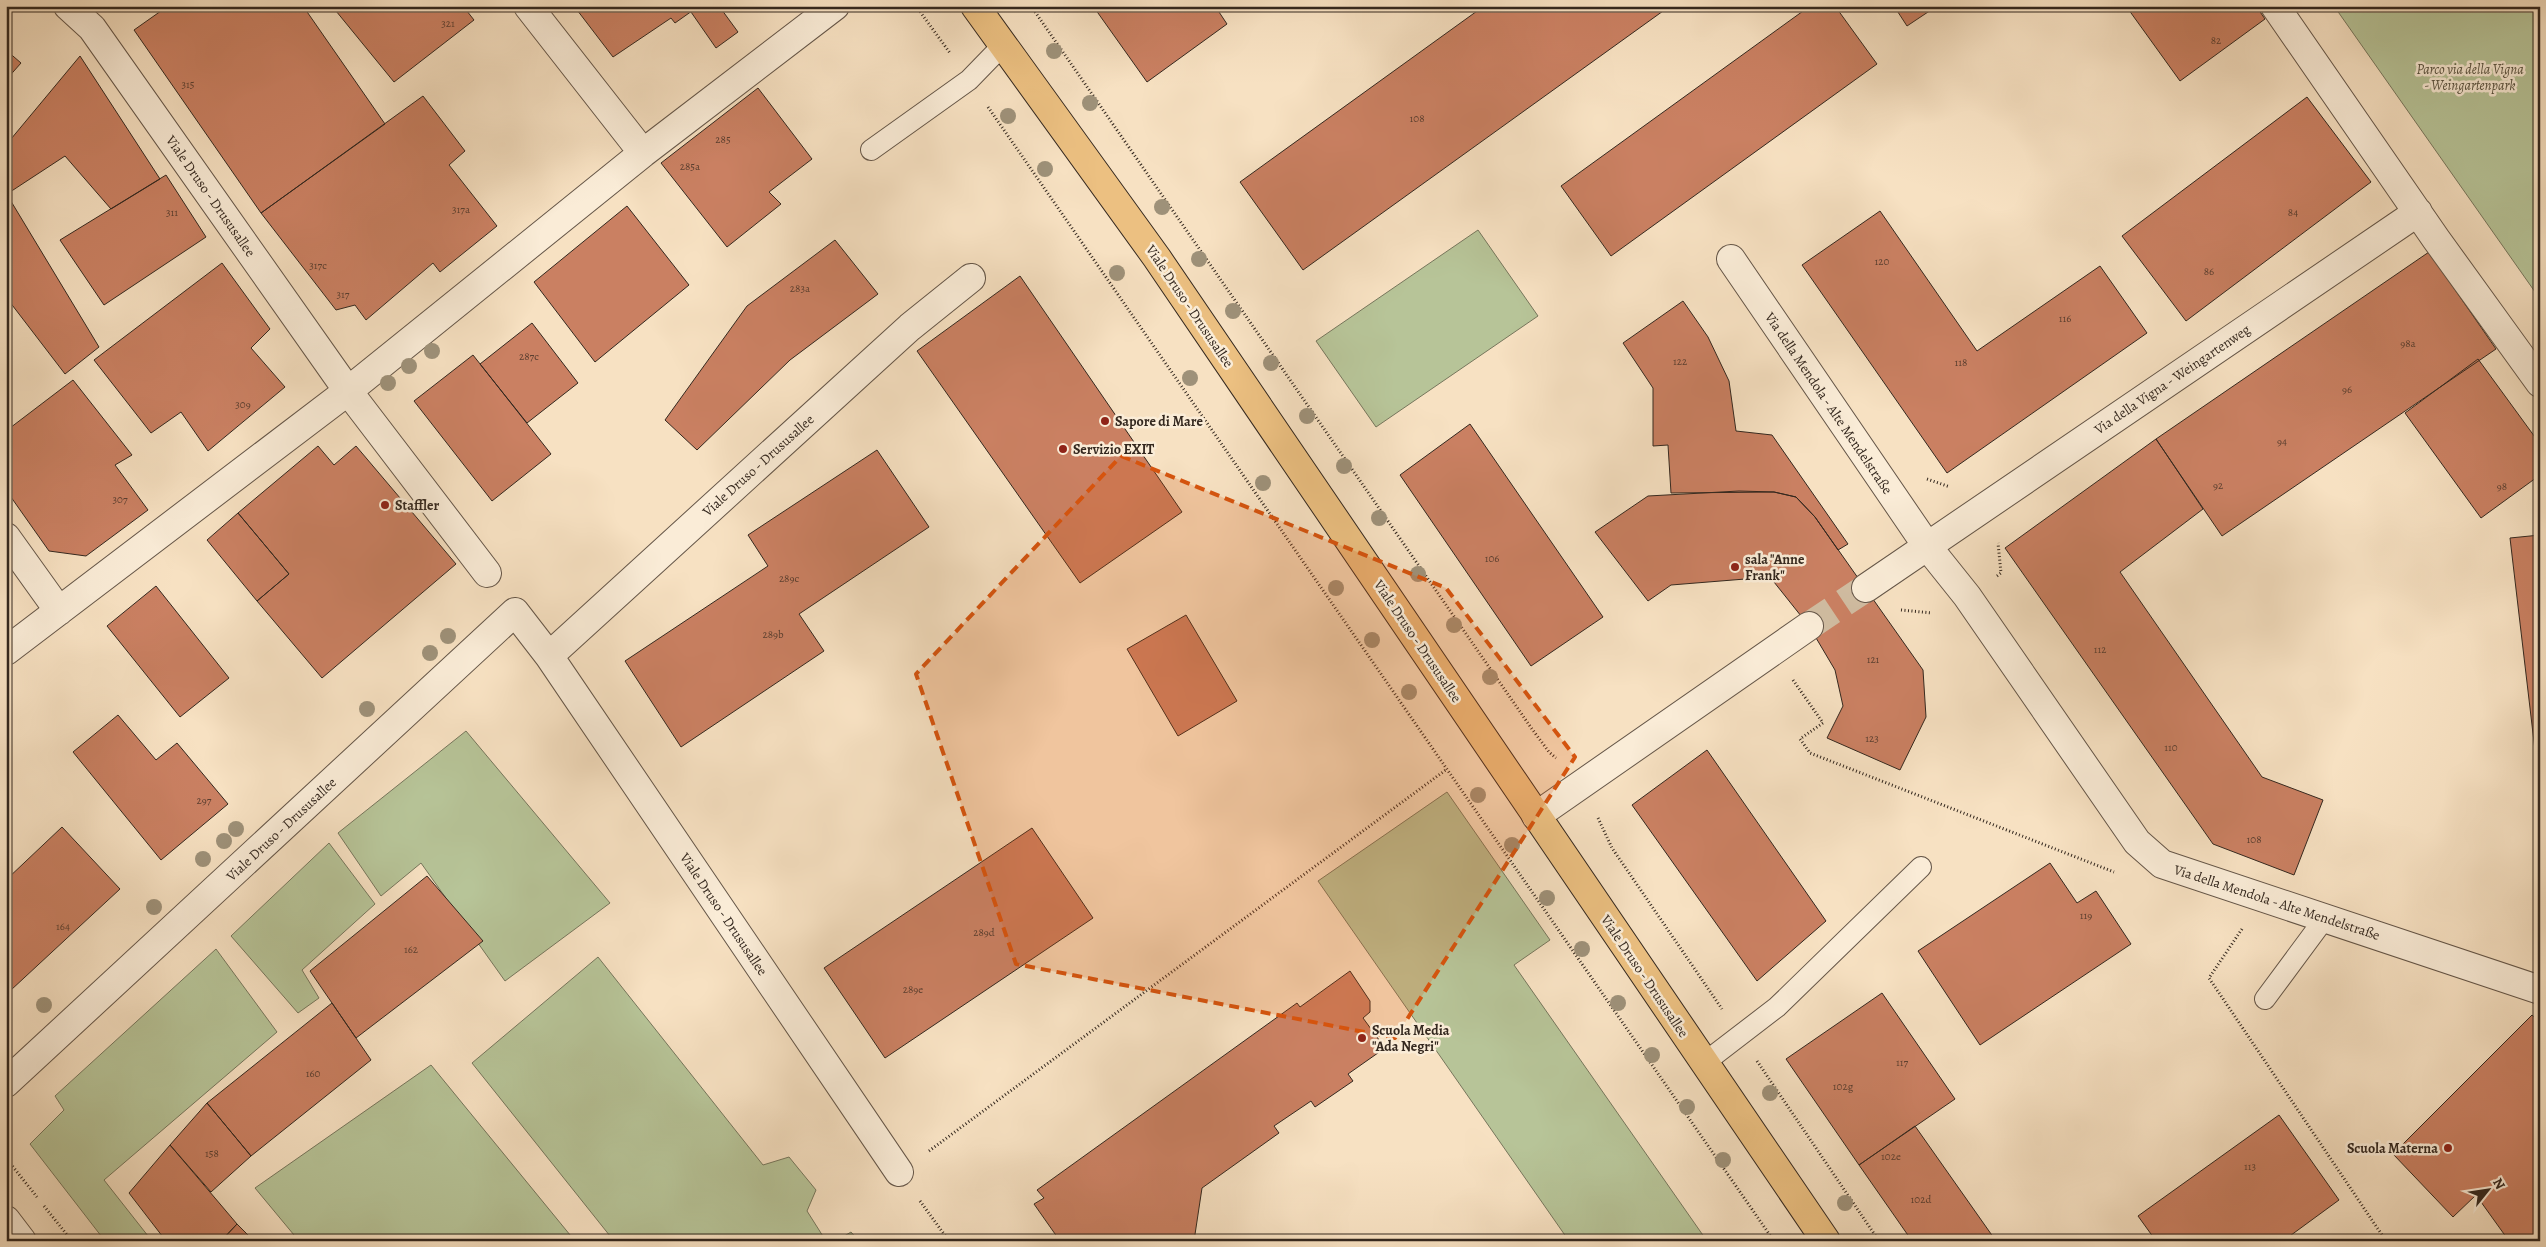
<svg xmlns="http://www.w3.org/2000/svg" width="2546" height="1247" font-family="Alegreya,serif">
	<rect width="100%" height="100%" fill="#f7e1c2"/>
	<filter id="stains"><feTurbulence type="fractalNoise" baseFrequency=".004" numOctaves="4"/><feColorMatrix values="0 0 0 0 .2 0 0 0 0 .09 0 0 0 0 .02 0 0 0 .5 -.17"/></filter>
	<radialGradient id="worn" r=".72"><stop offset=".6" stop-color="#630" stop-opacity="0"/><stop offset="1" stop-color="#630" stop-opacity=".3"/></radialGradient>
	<path fill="#b7c498" stroke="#76765c" d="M2334 6H2540V299Z
		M1478 230 1538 316 1376 427 1316 341Z
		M466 731 610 903 505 981 421 863 381 896 338 833Z
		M1447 792 1550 940 1514 965 1707 1241H1569L1318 881Z
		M329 843 375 904 302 970 319 998 298 1013 231 936Z
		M216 949 277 1032 104 1180 152 1241H105L30 1144 64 1110 55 1096Z
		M598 957 763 1165 789 1157 816 1190 807 1211 826 1241H614L472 1063Z
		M431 1065 575 1241H299L255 1188Z
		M851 1232 859 1241H836Z"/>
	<path fill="#ca8062" stroke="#34281f" d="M168 6H303L385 124 261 213 134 30Z
		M342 6H463L474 20 394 82 336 11Z
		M574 6H699L675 23 671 18 613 57Z
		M699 6H719L738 32 716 48 691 12Z
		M719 6H730L722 12Z
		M1093 6H1215L1227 24 1147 82Z
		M1484 6H1670L1303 270 1240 182Z
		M1810 6H1835L1877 64 1611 256 1561 186Z
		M1894 6H1937L1907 26Z
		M2126 6H2256L2265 19 2180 81Z
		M6 50 21 63 6 80Z
		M80 56 160 179 111 209 65 156 7 194 6 145Z
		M758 88 812 159 769 192 781 204 727 247 661 163Z
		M423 96 465 151 449 165 497 226 440 272 433 263 366 320 355 305 336 310 261 213Z
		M2307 97 2371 182 2186 321 2122 236Z
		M166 175 206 237 104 305 60 240Z
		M6 193 99 347 65 374 6 297Z
		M627 206 689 285 595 362 534 282Z
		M1880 211 1977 351 2100 266 2147 333 1947 473 1802 265Z
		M835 240 878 294 790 360 697 450 665 420 747 306Z
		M2429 252 2496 349 2222 536 2156 439Z
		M222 263 270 329 251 348 285 387 208 451 181 412 151 433 94 360Z
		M1020 276 1182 512 1080 583 917 351Z
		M1683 301 1708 337 1729 381 1736 431 1772 435 1848 544 1838 550 1815 517 1796 497 1774 492 1671 493 1668 445 1653 446V388L1623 343Z
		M532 323 578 383 527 423 480 364Z
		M473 355 551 454 492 501 414 401Z
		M2478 359 2540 444V475L2481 518 2405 413Z
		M73 380 132 455 115 465 148 510 86 556 49 551 6 490V431Z
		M1470 424 1603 617 1531 666 1400 475Z
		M2156 439 2203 509 2120 572 2262 777 2323 800 2294 875 2213 844 2005 548Z
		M318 446 334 465 356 446 456 564 322 678 257 601 289 574 238 513Z
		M877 450 929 527 799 614 824 651 681 747 625 661 768 566 748 535Z
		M1739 491 1774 492 1796 497 1815 517 1923 670 1926 717 1900 770 1827 738 1843 706 1835 670 1809 626 1770 577 1671 585 1648 601 1595 532 1648 496Z
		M238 513 289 574 257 601 207 540Z
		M2540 535V793L2510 538Z
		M156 586 229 678 180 717 107 626Z
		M1186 615 1237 701 1178 736 1127 649Z
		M118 715 156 760 177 743 228 804 161 860 73 752Z
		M1707 750 1826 921 1757 981 1632 805Z
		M62 827 120 889 11 990 6 985V880Z
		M1032 828 1093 918 885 1058 824 968Z
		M2050 863 2077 903 2096 891 2131 944 1980 1045 1918 951Z
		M427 876 483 941 356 1038 310 971Z
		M1350 971 1370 1001V1012L1363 1018 1385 1048 1348 1074 1353 1081 1315 1107 1311 1101 1274 1126 1279 1133 1202 1188 1194 1241H1060L1034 1204 1044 1198 1037 1190 1297 1003 1300 1007Z
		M1882 993 1955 1099 1859 1165 1786 1059Z
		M332 1003 371 1060 251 1156 207 1103Z
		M2532 1015 2540 1022V1241H2509L2476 1195 2453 1217 2393 1154Z
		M207 1103 251 1156 211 1192 170 1145Z
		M2279 1115 2339 1200 2283 1241H2156L2138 1216Z
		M1915 1126 1996 1241H1912L1859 1165Z
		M170 1145 237 1224 221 1241H166L129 1193Z
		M237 1224 254 1241H221Z"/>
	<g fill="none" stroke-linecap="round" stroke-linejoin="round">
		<path stroke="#d0bca1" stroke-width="28" stroke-dasharray="28 14" stroke-linecap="butt" d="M1809 626 1866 588"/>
		<g stroke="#655648" stroke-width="22">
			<path id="lane" d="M871 150 969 80 1002 46
				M2265 999 2325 918
				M1704 1063 1777 1007 1921 867"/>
		</g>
		<g stroke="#655648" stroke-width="30">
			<path id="street" d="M68 6 92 28 348 391 487 573
				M528 6 643 153
				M2275 6 2436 239 2540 383
				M1731 259 1927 546 1967 596 2137 842 2162 864 2540 990
				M6 537 59 611
				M1866 588 2418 212
				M6 651 348 391 643 153 835 6
				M549 656 910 327 971 278
				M1536 816 1809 626
				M6 1083 515 612 549 656 899 1172
				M6 1220 22 1241"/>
		</g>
		<g stroke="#34281f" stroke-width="30">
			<path id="primary" d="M975 6 1157 258 1826 1241"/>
		</g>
		<path stroke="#34281f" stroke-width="3" stroke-dasharray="1 2.5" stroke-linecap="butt" d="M916 6 950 53
			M1031 6 1532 729 1549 752 1556 758
			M988 107 1774 1241
			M1927 479 1950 487
			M1997 576 2001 573 1998 543
			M1901 610 1932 613
			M1793 680 1823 723 1800 739 1810 753 2114 872
			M1598 818 1612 848 1722 1009
			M2242 929 2209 978 2382 1235 2383 1241
			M1757 1061 1879 1241
			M929 1151 1447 769
			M6 1158 37 1197
			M920 1201 949 1241
			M44 1206 72 1241"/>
		<use href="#lane" stroke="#faecd7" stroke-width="20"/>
		<use href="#street" stroke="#faecd7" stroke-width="28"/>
		<use href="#primary" stroke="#ecc081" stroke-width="28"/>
	</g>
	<g fill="#9e9179">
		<circle cx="1054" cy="51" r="8"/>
		<circle cx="1090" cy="103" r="8"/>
		<circle cx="1008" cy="116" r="8"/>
		<circle cx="1045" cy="169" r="8"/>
		<circle cx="1162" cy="207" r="8"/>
		<circle cx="1199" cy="259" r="8"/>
		<circle cx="1117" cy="273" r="8"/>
		<circle cx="1233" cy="311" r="8"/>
		<circle cx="432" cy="351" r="8"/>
		<circle cx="1271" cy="363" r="8"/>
		<circle cx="409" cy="366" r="8"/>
		<circle cx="1190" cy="378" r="8"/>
		<circle cx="388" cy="383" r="8"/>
		<circle cx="1307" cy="416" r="8"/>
		<circle cx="1344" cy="466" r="8"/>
		<circle cx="1263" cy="483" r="8"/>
		<circle cx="1379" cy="518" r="8"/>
		<circle cx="1418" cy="574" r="8"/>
		<circle cx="1336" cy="588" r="8"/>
		<circle cx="1454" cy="625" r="8"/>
		<circle cx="448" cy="636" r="8"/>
		<circle cx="1372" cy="640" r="8"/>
		<circle cx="430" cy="653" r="8"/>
		<circle cx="1490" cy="677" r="8"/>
		<circle cx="1409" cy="692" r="8"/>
		<circle cx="367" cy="709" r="8"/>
		<circle cx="1478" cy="795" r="8"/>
		<circle cx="236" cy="829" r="8"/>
		<circle cx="224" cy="841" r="8"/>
		<circle cx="1512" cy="845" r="8"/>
		<circle cx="203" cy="859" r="8"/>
		<circle cx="1547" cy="898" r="8"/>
		<circle cx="154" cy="907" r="8"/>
		<circle cx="1582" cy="949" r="8"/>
		<circle cx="1618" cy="1003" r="8"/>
		<circle cx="44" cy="1005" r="8"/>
		<circle cx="1652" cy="1055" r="8"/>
		<circle cx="1770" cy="1093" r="8"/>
		<circle cx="1687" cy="1107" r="8"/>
		<circle cx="1723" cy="1160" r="8"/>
		<circle cx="1845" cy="1203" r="8"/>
	</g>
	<path fill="#d6540e" fill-opacity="0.2" stroke="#d6540e" stroke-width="4" stroke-dasharray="10 6" stroke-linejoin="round" d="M1121 456 1446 588 1575 757 1395 1038 1016 964 916 674Z"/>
	<g fill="#8f2418" stroke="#faecd7" stroke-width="2">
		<circle cx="1105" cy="421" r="5"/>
		<circle cx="1063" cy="449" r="5"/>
		<circle cx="385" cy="505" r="5"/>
		<circle cx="1735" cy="567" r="5"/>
		<circle cx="1362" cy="1038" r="5"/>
		<circle cx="2448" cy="1148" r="5"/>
	</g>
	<g text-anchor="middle" stroke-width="5" stroke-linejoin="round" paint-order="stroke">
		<g font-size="11" fill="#5a3e30">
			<text x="448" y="27">321</text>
			<text x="2216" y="44">82</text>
			<text x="188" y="88">315</text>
			<text x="1417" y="122">108</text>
			<text x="723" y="143">285</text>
			<text x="690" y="170">285a</text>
			<text x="461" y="213">317a</text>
			<text x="172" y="216">311</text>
			<text x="2293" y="216">84</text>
			<text x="1882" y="265">120</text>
			<text x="318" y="269">317c</text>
			<text x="2209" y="275">86</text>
			<text x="800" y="292">283a</text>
			<text x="343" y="298">317</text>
			<text x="2065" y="322">116</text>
			<text x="2408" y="347">98a</text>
			<text x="529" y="360">287c</text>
			<text x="1680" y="365">122</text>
			<text x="1961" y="366">118</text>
			<text x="2347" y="393">96</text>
			<text x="243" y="408">309</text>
			<text x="2282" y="445">94</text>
			<text x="2218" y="489">92</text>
			<text x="2502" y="490">98</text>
			<text x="120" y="503">307</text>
			<text x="1492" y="562">106</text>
			<text x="789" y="582">289c</text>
			<text x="773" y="638">289b</text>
			<text x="2100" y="653">112</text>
			<text x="1873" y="663">121</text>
			<text x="1872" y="742">123</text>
			<text x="2171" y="751">110</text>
			<text x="204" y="804">297</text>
			<text x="2254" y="843">108</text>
			<text x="2086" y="919">119</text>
			<text x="63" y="930">164</text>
			<text x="984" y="936">289d</text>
			<text x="411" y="953">162</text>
			<text x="913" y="993">289e</text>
			<text x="1902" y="1066">117</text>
			<text x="313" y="1077">160</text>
			<text x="1843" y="1090">102g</text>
			<text x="212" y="1157">158</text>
			<text x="1891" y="1160">102e</text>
			<text x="2250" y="1170">113</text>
			<text x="1921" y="1203">102d</text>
		</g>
		<g font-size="14" font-style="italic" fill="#554f3d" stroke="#faecd7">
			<text x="2470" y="74">Parco via della Vigna<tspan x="2470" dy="16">- Weingartenpark</tspan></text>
		</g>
		<g font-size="14" fill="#34281f" stroke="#faecd7">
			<text transform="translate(211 196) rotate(55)" y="5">Viale Druso - Drususallee</text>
			<text transform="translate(1190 306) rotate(56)" y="5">Viale Druso - Drususallee</text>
			<text transform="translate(2172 379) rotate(-34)" y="5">Via della Vigna - Weingartenweg</text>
			<text transform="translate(1829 403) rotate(56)" y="5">Via della Mendola - Alte Mendelstraße</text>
			<text transform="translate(758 465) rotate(-42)" y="5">Viale Druso - Drususallee</text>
			<text transform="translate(1418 641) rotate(56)" y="5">Viale Druso - Drususallee</text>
			<text transform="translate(281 829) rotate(-43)" y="5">Viale Druso - Drususallee</text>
			<text transform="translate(2277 902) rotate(18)" y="5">Via della Mendola - Alte Mendelstraße</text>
			<text transform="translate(724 914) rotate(56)" y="5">Viale Druso - Drususallee</text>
			<text transform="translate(1645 976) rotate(56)" y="5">Viale Druso - Drususallee</text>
		</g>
		<g font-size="14" font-weight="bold" fill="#34281f" stroke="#faecd7" text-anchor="start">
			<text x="1115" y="426">Sapore di Mare</text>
			<text x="1073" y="454">Servizio EXIT</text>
			<text x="395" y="510">Staffler</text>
			<text x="1745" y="564">sala "Anne<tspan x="1745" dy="16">Frank"</tspan></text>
			<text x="1372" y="1035">Scuola Media<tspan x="1372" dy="16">"Ada Negri"</tspan></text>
			<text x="2438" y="1153" text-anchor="end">Scuola Materna</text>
		</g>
	</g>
	<rect width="2546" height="1247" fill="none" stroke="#f7e1c2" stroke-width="25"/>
	<rect x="8" y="8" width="2531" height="1232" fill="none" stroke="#34281f" stroke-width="2.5"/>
	<rect x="12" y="12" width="2521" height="1222" fill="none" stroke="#34281f"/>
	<g transform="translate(2488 1190) rotate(60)" stroke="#faecd7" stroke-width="4" paint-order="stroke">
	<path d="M0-4L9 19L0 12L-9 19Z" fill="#34281f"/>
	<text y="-8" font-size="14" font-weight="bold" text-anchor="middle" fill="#34281f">N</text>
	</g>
	<rect width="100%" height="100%" filter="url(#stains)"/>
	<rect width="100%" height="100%" fill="url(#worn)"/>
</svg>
